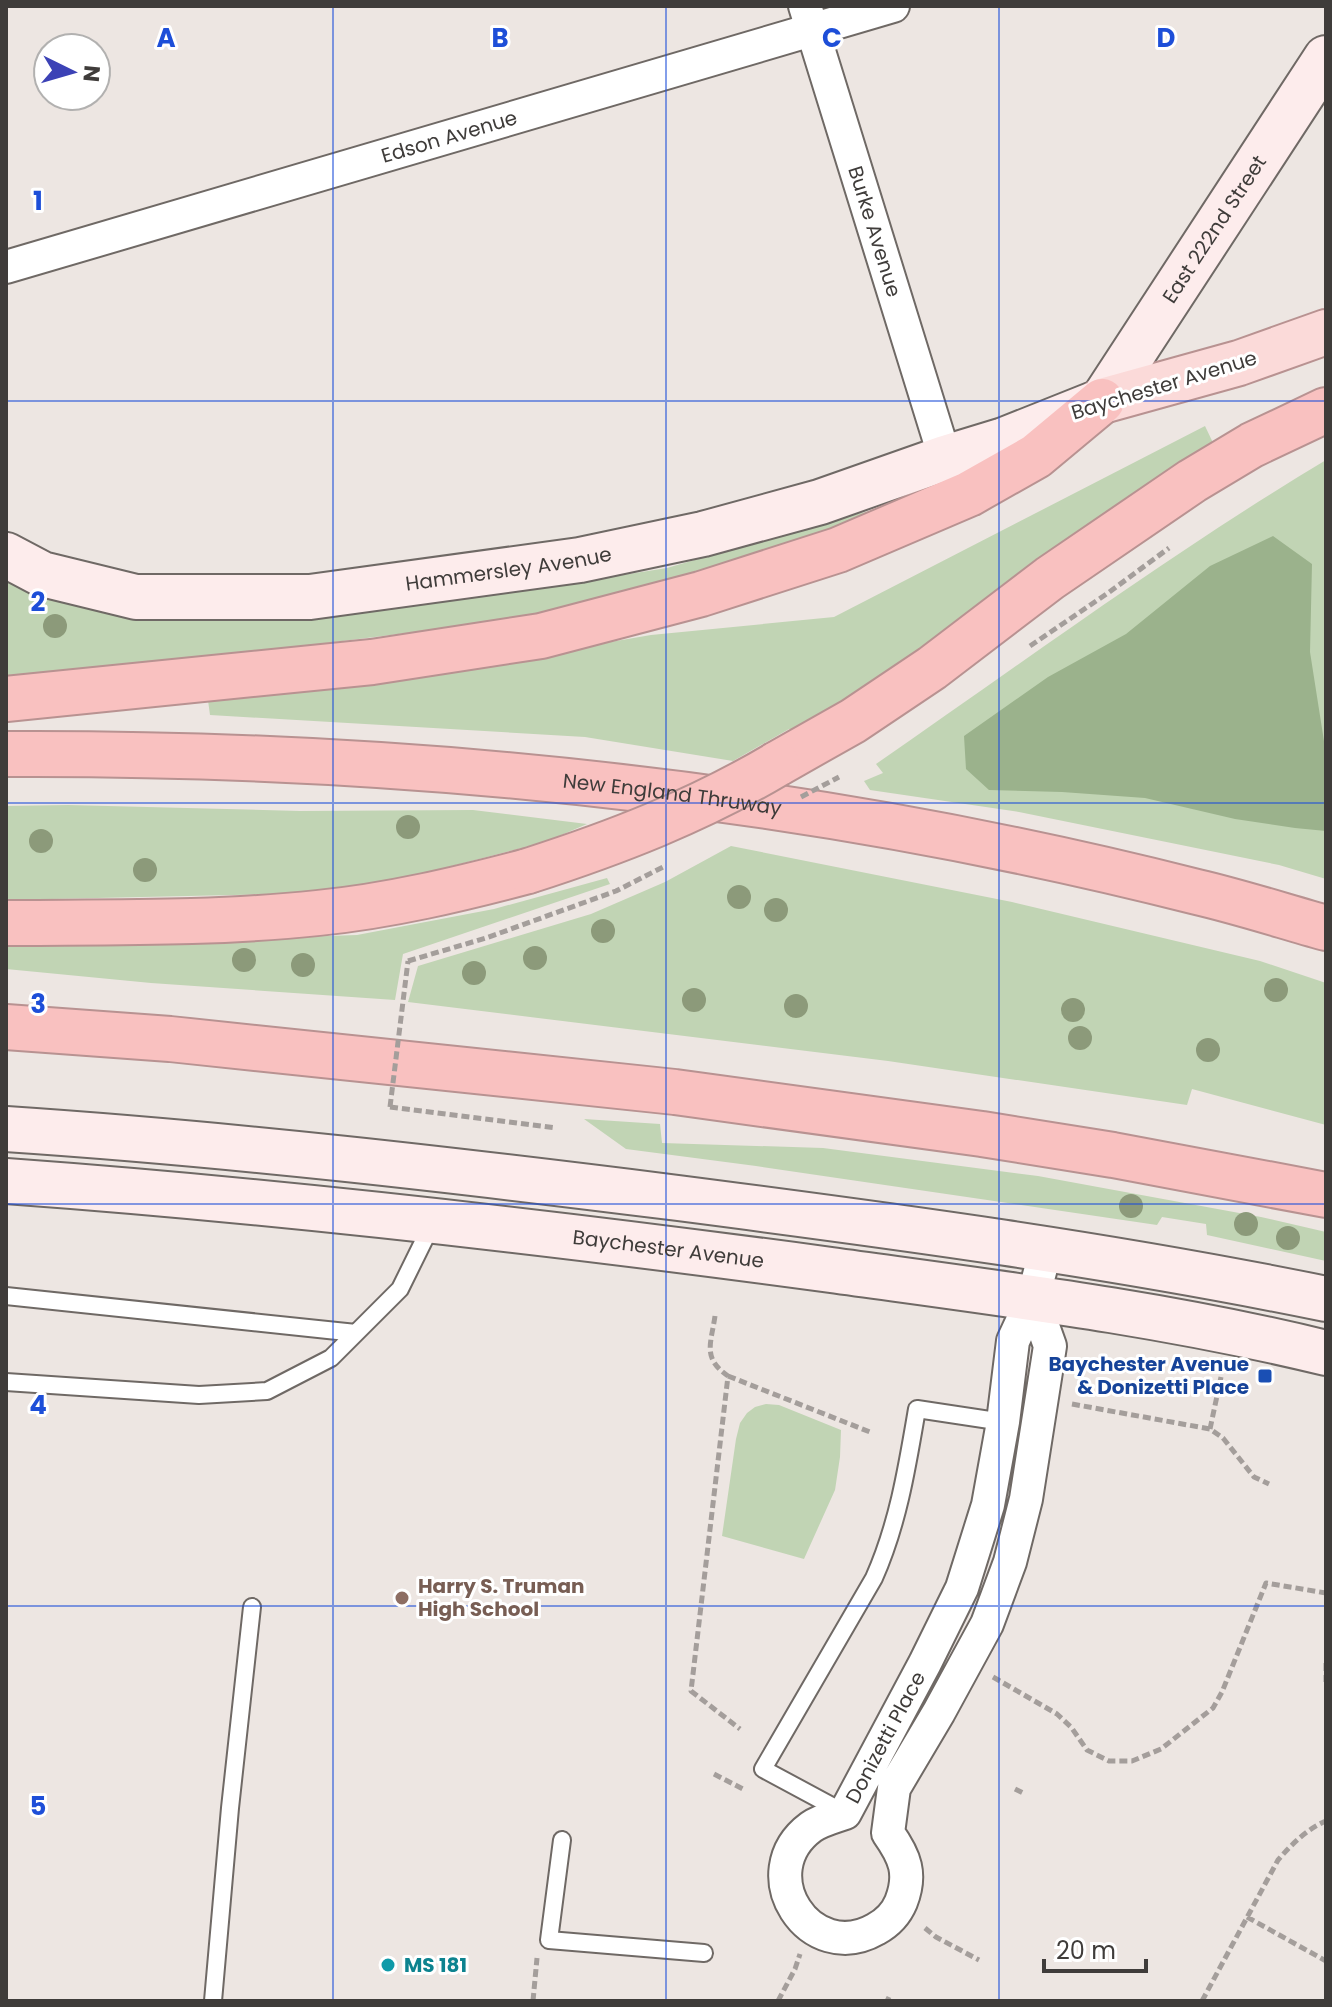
<svg xmlns="http://www.w3.org/2000/svg" width="1332" height="2007" font-family="Poppins,sans-serif">
	<rect width="100%" height="100%" fill="#ede6e2"/>
	<path fill="#c1d4b4" d="M1205 426 1215 447 814 731 789 729 733 761 585 737 210 715 207 693 459 668 651 635 834 617Z
		M1326 460V879L1279 865 1019 812 870 790 864 781 883 773 876 764C1025 661 1171 553 1326 460Z
		M873 510 866 524 623 599 455 627 133 667 6 677V570L324 611 501 594 667 568 822 523Z
		M68 805 300 811 473 810 587 824 545 842 382 884 279 894 6 900V806Z
		M731 846 1012 902 1260 961 1326 983V1125L1192 1089 1187 1105 888 1061 408 1002 418 966 591 914 665 882Z
		M607 878 610 884 403 954 395 1000 151 983 6 969V942L205 940 357 935 494 909Z
		M584 1119 660 1124 662 1143 823 1148 1038 1176 1261 1217 1326 1232V1261L1207 1235 1206 1224 1162 1217 1157 1225 756 1166 626 1149Z
		M766 1404 779 1405 841 1430 840 1457 835 1490 804 1559 722 1536 736 1439 740 1423 747 1413 755 1407Z"/>
	<path fill="#9bb28c" d="M1273 536 1312 564 1310 652 1326 754V831L1295 828 1235 819 1145 798 1062 792 989 790 966 769 964 736 1048 677 1126 634 1210 566Z"/>
	<g fill="none" stroke-linecap="round" stroke-linejoin="round">
		<g stroke="#6f6965" stroke-width="20">
			<path id="lane" d="M6 1296 356 1333
				M6 1382 199 1395 267 1391 331 1358 400 1289 433 1222
				M843 1812 763 1769 874 1578C898 1524 907 1468 917 1409L1003 1422
				M562 1840 549 1940 704 1953
				M213 2001 230 1808 252 1607"/>
		</g>
		<g stroke="#6f6965" stroke-width="36">
			<g id="street">
				<path id="s1" d="M805 6 945 458"/>
				<path id="s2" d="M6 267 893 6"/>
				<path id="s3" d="M1033 1298 1050 1346 1026 1499 1010 1562 987 1624 939 1712 894 1788 888 1833C905 1857 912 1874 901 1902 896 1914 887 1923 876 1929 810 1967 749 1873 811 1827 821 1820 834 1817 845 1813L925 1663 962 1588 988 1505 1003 1422 1013 1341 1033 1298 1046 1249"/>
			</g>
		</g>
		<g stroke="#6f6965" stroke-width="48">
			<g id="secondary">
				<path id="s4" d="M6 555 42 574 136 597H310L580 560 703 534 820 502 945 458 1004 440 1102 401 1326 58"/>
				<path d="M6 1129C231 1144 455 1170 678 1198 895 1226 1112 1255 1326 1299"/>
				<path id="s5" d="M6 1181C282 1201 557 1233 831 1270 997 1293 1163 1313 1326 1353"/>
			</g>
		</g>
		<g stroke="#b89291" stroke-width="48">
			<path id="primary" d="M1102 401 1239 363 1326 332"/>
		</g>
		<g stroke="#b89291" stroke-width="48">
			<g id="highway">
				<path d="M6 699 372 662 541 636 701 594 838 550 969 494 1036 456 1102 401"/>
				<path id="s6" d="M6 754C406 752 808 793 1197 892 1240 902 1283 916 1326 928"/>
				<path d="M777 764 853 721 932 668 1050 578 1192 481 1252 445 1326 410"/>
				<path d="M6 923C110 922 215 924 318 913 389 906 460 889 528 871"/>
				<path d="M6 1027 170 1039 675 1092 982 1134 1113 1155 1326 1195"/>
			</g>
		</g>
		<path stroke="#a49e9b" stroke-width="5" stroke-dasharray="8 4" stroke-linecap="butt" d="M1030 646 1108 593 1169 548
			M408 961 486 938 616 891 663 867
			M390 1107 556 1128
			M715 1316C711 1344 702 1358 728 1376L691 1691 740 1729
			M728 1376 870 1432
			M1072 1404 1210 1429 1223 1438 1254 1477 1269 1484
			M1210 1429 1221 1377
			M1326 1663V1682
			M993 1677 1057 1714 1071 1727 1087 1750 1109 1761H1132L1161 1749 1213 1708 1222 1692 1266 1583 1326 1593
			M714 1774 745 1790
			M1015 1789 1025 1794
			M1247 1917 1326 1961
			M925 1928 936 1937 979 1960
			M533 2001 537 1958
			M778 2001 795 1969 800 1954
			M887 2001 889 1997
			M1202 2001 1278 1860C1292 1844 1307 1829 1326 1821"/>
		<use href="#lane" stroke="#fff" stroke-width="16"/>
		<use href="#street" stroke="#fff" stroke-width="32"/>
		<use href="#secondary" stroke="#fdecec" stroke-width="44"/>
		<use href="#primary" stroke="#fbdad9" stroke-width="44"/>
		<use href="#highway" stroke="#f9c1c0" stroke-width="44"/>
		<g stroke="#b89291" stroke-width="48" stroke-linecap="butt">
			<path id="highway-bridge" d="M528 871C615 843 698 811 777 764"/>
		</g>
		<path stroke="#a49e9b" stroke-width="5" stroke-dasharray="8 4" stroke-linecap="butt" d="M801 797 839 777
			M390 1107 408 961"/>
		<use href="#highway-bridge" stroke="#f9c1c0" stroke-width="44"/>
	</g>
	<g fill="#8c9a7a">
		<circle cx="55" cy="626" r="12"/>
		<circle cx="408" cy="827" r="12"/>
		<circle cx="41" cy="841" r="12"/>
		<circle cx="145" cy="870" r="12"/>
		<circle cx="739" cy="897" r="12"/>
		<circle cx="776" cy="910" r="12"/>
		<circle cx="603" cy="931" r="12"/>
		<circle cx="535" cy="958" r="12"/>
		<circle cx="244" cy="960" r="12"/>
		<circle cx="303" cy="965" r="12"/>
		<circle cx="474" cy="973" r="12"/>
		<circle cx="1276" cy="990" r="12"/>
		<circle cx="694" cy="1000" r="12"/>
		<circle cx="796" cy="1006" r="12"/>
		<circle cx="1073" cy="1010" r="12"/>
		<circle cx="1080" cy="1038" r="12"/>
		<circle cx="1208" cy="1050" r="12"/>
		<circle cx="1131" cy="1206" r="12"/>
		<circle cx="1246" cy="1224" r="12"/>
		<circle cx="1288" cy="1238" r="12"/>
	</g>
	<path fill="none" stroke="#1d4ed8" stroke-width="2" stroke-opacity="0.55" d="M333 6V2001M666 6V2001M999 6V2001M6 401H1326M6 803H1326M6 1204H1326M6 1606H1326"/>
	<rect fill="#1a4fb4" stroke="#fff" stroke-width="3" x="1257" y="1368" width="16" height="16" rx="4"/>
	<circle fill="#8d6e63" stroke="#fff" stroke-width="3" cx="402" cy="1598" r="8"/>
	<circle fill="#0f9aa8" stroke="#fff" stroke-width="3" cx="388" cy="1965" r="8"/>
	<g text-anchor="middle" stroke-width="6" stroke-linejoin="round" paint-order="stroke">
		<g font-size="20" fill="#3f3c3a" stroke="#fff">
			<text dy="7" stroke="none"><textPath href="#s2" startOffset="462">Edson Avenue</textPath></text>
			<text dy="7" stroke="none"><textPath href="#s4" startOffset="1336">East 222nd Street</textPath></text>
			<text dy="7" stroke="none"><textPath href="#s1" startOffset="236">Burke Avenue</textPath></text>
			<text transform="translate(1164 385) rotate(-17)" y="7">Baychester Avenue</text>
			<text dy="7" stroke="none"><textPath href="#s4" startOffset="512">Hammersley Avenue</textPath></text>
			<text dy="7" stroke="none"><textPath href="#s6" startOffset="668">New England Thruway</textPath></text>
			<text dy="7" stroke="none"><textPath href="#s5" startOffset="666">Baychester Avenue</textPath></text>
			<text dy="7" stroke="none"><textPath href="#s3" startOffset="990">Donizetti Place</textPath></text>
		</g>
		<g font-size="20" font-weight="bold" fill="#164399" stroke="#fff" text-anchor="end">
			<text x="1249" y="1371">Baychester Avenue<tspan x="1249" dy="23">&amp; Donizetti Place</tspan></text>
		</g>
		<g font-size="20" font-weight="bold" fill="#785e54" stroke="#fff" text-anchor="start">
			<text x="418" y="1593">Harry S. Truman<tspan x="418" dy="23">High School</tspan></text>
		</g>
		<g font-size="20" font-weight="bold" fill="#0d838f" stroke="#fff" text-anchor="start">
			<text x="404" y="1972">MS 181</text>
		</g>
	</g>
	<g font-size="26" text-anchor="middle" font-weight="bold" fill="#1d4ed8" stroke="#fff" stroke-width="6" stroke-linejoin="round" paint-order="stroke">
		<text x="166" y="47">A</text>
		<text x="500" y="47">B</text>
		<text x="832" y="47">C</text>
		<text x="1166" y="47">D</text>
		<text x="38" y="210">1</text>
		<text x="38" y="611">2</text>
		<text x="38" y="1013">3</text>
		<text x="38" y="1414">4</text>
		<text x="38" y="1815">5</text>
	</g>
	<rect width="1332" height="2007" fill="none" stroke="#3f3c3a" stroke-width="16"/>
	<g transform="translate(72 72) rotate(95)"><circle r="38" fill="#ffffff" stroke="#b2b1b0" stroke-width="2"/>
	<path d="M0-6L14 30L0 20L-14 30Z" fill="#3c42b6"/>
	<text y="-12" font-size="22" font-weight="bold" text-anchor="middle" fill="#3f3c3a">N</text>
	</g>
	<path d="M1044 1959v12h102v-12" fill="none" stroke="#3f3c3a" stroke-width="4"/>
	<text x="1056" y="1959" font-size="24" fill="#3f3c3a" stroke="#ffffff" stroke-width="6" paint-order="stroke">20 m</text>
</svg>
